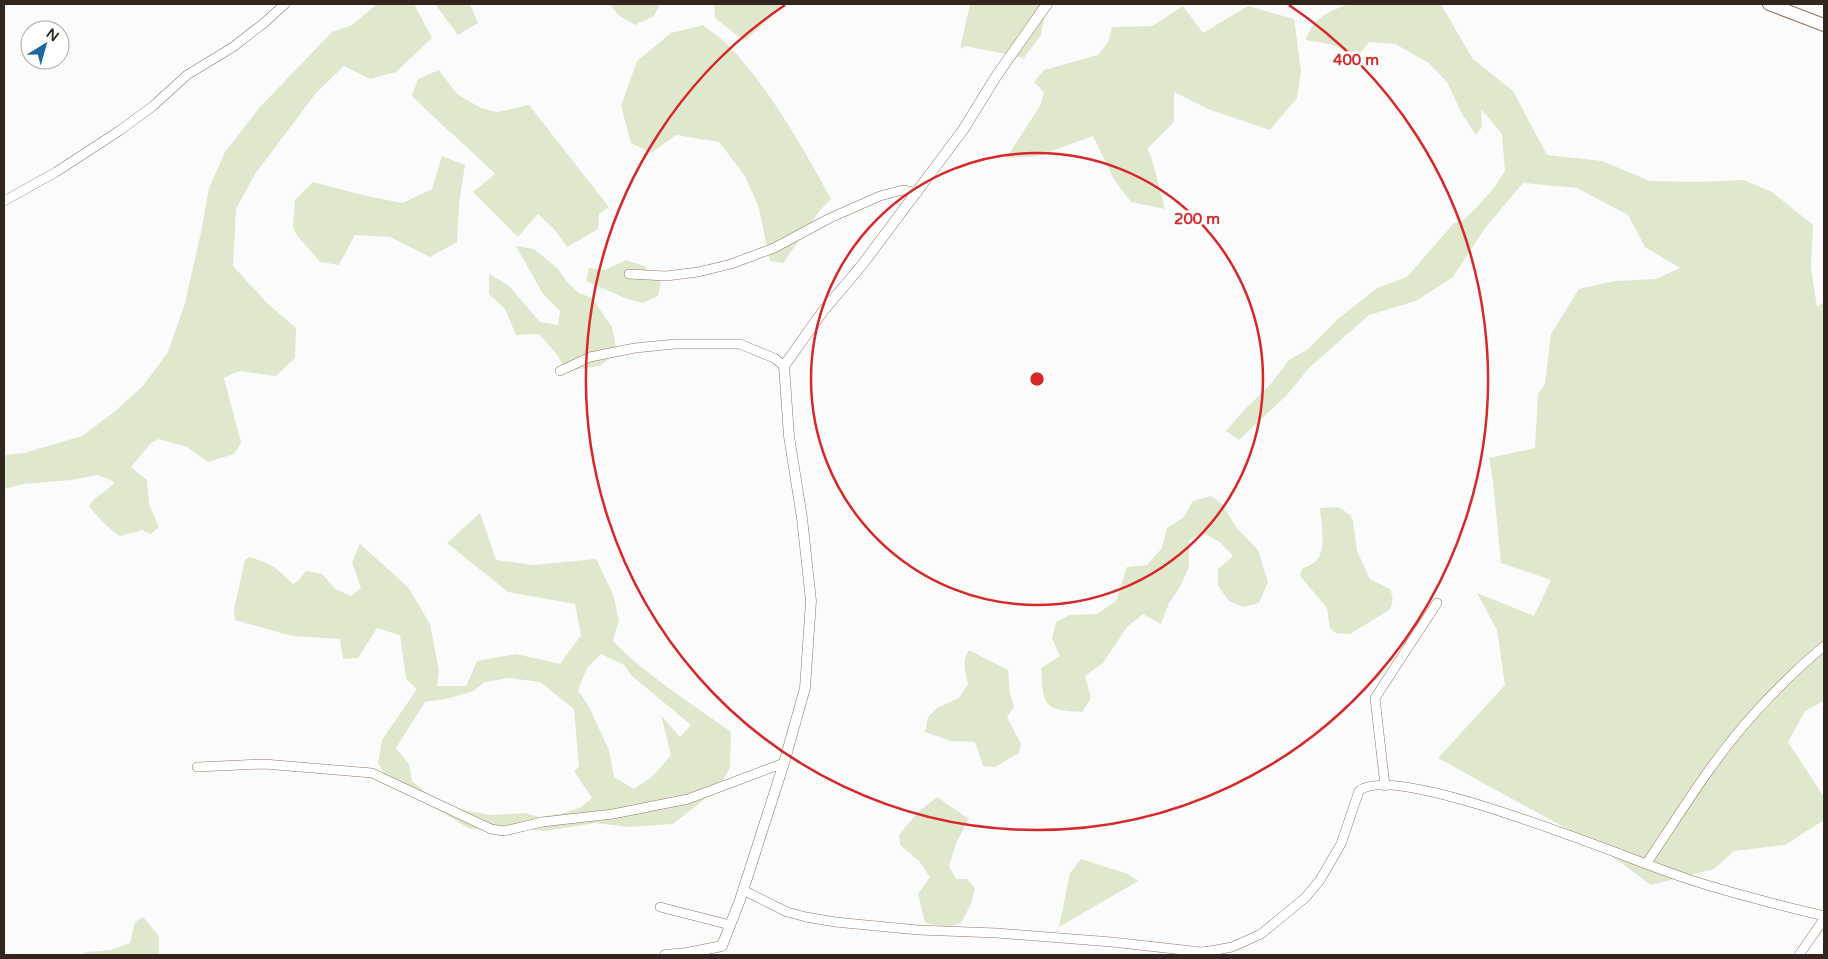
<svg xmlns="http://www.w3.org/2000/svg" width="1828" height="959" font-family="'Varela Round',sans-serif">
	<rect width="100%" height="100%" fill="#fbfbfb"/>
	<path fill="#dfe8cd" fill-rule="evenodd" d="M377 4H419L415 6 432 38 396 72 370 79 344 66 316 93 255 174 236 209 233 266 267 303 296 328 295 358 276 376 239 371 224 378 241 443 234 454 208 462 187 447 159 439 151 443 131 467 147 480 149 504 159 527 151 534 142 530 120 536C107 528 99 518 89 506 95 496 107 491 115 482L98 475 71 480 24 484 4 489V455L24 453 82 436 114 412 143 386 168 352 185 303 201 232 209 188 225 152 259 108 332 32 352 25Z
		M435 4H470L478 23 458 35Z
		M610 4H660L654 16 635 25 618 15Z
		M714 4H781L776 12 744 41 715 18Z
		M970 4H1047L1041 35 1024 58 966 46 960 49Z
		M1350 4H1441L1472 58 1513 91 1547 155 1602 161 1650 181 1697 182 1744 180 1772 192 1813 225 1811 268 1817 307 1824 302V701L1805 711 1788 742 1824 797V820L1785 845 1734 851 1714 869 1651 885 1598 846 1438 758 1505 685 1497 630 1477 593 1534 616 1551 580 1501 563 1493 481 1489 458 1535 448 1538 394 1545 384 1551 334 1579 289 1615 281 1656 279 1680 268 1645 247 1628 215 1577 188 1523 183 1485 228 1453 277 1416 301 1369 315 1309 368 1287 395 1239 440 1226 431 1243 411 1269 386 1289 360 1308 349 1338 319 1377 288 1407 277 1454 223 1462 221 1476 208 1494 188 1505 171 1502 134 1481 109 1482 127 1476 135 1462 114 1447 82 1429 63 1395 44 1369 42 1358 56 1330 44 1306 40C1313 17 1329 11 1350 4Z
		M1183 6 1203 33 1248 6 1294 19 1301 71 1297 98 1270 130 1208 109 1174 92V122L1147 149 1151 156 1165 209 1131 202 1115 181 1093 136 1038 156 1006 158 1040 106 1044 92 1034 82 1044 70 1098 55 1108 42 1112 27 1152 26Z
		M703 25C713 33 725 41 733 50 772 93 803 148 831 199L821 209 783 263 770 261 759 208 745 176 719 142 676 135 651 153 631 143 621 106 637 61 671 33Z
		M439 70 457 94 481 108 497 112 529 105 609 207 599 214 598 229 567 247 554 229 538 214 518 237 473 192 495 174C468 147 439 123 412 96L418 79Z
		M442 156 465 165 459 204 457 242 430 257 390 237 355 235 339 265 320 262 296 234 293 227 295 200 313 182 366 196 403 203 432 189Z
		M516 246 534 249 557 268 569 284 579 293 592 298 612 327 617 352 600 366 564 371 559 357 539 334 516 335 505 309 489 294V274L509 286 540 322 558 325 560 311 543 294Z
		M626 260 644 266 661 282 658 296 643 303 627 299 586 281 589 268 605 270Z
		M1211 496 1223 505 1236 527 1258 550 1268 582 1259 603 1243 607 1229 601 1218 586V569L1233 556 1220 542 1203 533 1189 540V567L1180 587 1169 603 1161 624 1143 614 1127 627 1103 663 1085 676 1091 698 1082 712C1041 710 1044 705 1041 668L1060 656 1052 639 1056 622 1070 615 1097 614 1116 601 1127 567 1147 565 1162 548 1167 528 1184 517 1193 501Z
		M1339 507 1350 515 1353 521 1357 551 1370 579 1390 589C1393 598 1394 602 1389 610L1350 634 1336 633 1330 628 1327 608 1300 576 1302 569C1306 567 1313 564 1316 561 1327 550 1321 522 1320 508Z
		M480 513 496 560 533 565 596 559 613 594 619 620 613 641C647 676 691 703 731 732L730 767 720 787 673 824 628 827 595 823 546 831 515 828 470 829 388 780 378 763 382 740 417 689 406 679 400 635 377 628 358 658 343 659 340 639 292 636 235 620 234 609 245 560 249 557C271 563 277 568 293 584L299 580 306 571 322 574 335 589 351 596 361 588 352 562 360 544 408 587 430 624 439 671 437 686H466L477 661 516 654 560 664 581 635 575 604 508 592 447 543ZM601 654 624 665 632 676 691 725 680 737 661 715 671 755 653 776 634 789 614 777 609 750 589 707 578 690 587 668ZM509 678 540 682 574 709 579 766 574 771 592 798 581 807 564 813 540 817 526 813 492 815 444 807 412 781 409 764 396 748 425 702 450 698 473 691 485 682Z
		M969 650 1008 670 1010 694 1014 707 1007 717 1021 744 1019 753 995 767 983 766 975 742 951 741 925 732 928 717 937 708 959 698 968 684C966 672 961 661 969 650Z
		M937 797 969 819 957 841 949 866 956 879H967L975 888 971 904 961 923 947 927 925 923 918 894 930 877 919 861 900 845 899 835 917 813Z
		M1081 859 1128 874 1138 881 1059 927 1070 873Z
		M143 917 159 936V955H80L87 952 111 950 130 943 135 922Z"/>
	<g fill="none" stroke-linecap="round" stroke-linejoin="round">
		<g stroke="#927563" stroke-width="10">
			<path id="minor" d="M4 201 56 172 119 131 153 106 187 75 233 47 264 23 285 4
				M629 274 666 276 698 272 731 264 774 248 830 218 880 196 903 190 917 193
				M560 371 590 357 635 348 675 344H740L774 358 784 366
				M197 767 264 764 372 773 491 829 504 831 542 822 613 814 688 799 784 763
				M1385 786 1375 698 1437 603
				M1646 864C1680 814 1712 760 1753 715 1775 690 1799 667 1824 646
				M743 890 787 912 806 917 835 922 918 930 997 933 1112 942 1201 952 1216 950 1232 947 1261 934 1305 898 1320 880 1341 844 1359 791C1395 759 1639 864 1688 879 1733 894 1779 905 1824 916
				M660 907 730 925
				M1799 955 1824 919"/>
		</g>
		<g stroke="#927563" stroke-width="11">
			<path id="tertiary" d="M665 955 687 953 722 946 740 900 784 763 805 688 811 601 802 518 789 436 784 366 823 311 862 265 963 130 997 75 1047 4"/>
		</g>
		<g stroke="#927563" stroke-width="14">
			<path id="secondary" d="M1769 4 1824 25"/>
		</g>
		<use href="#minor" stroke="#fff" stroke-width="9"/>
		<use href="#tertiary" stroke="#fff" stroke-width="10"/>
		<use href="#secondary" stroke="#fff" stroke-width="12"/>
	</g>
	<g fill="none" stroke="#d62828" stroke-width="2.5">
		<circle cx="1037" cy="379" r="226"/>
		<path d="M1289 5A451 451 0 1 1 785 5"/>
	</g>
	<circle cx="1037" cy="379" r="8" fill="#d62828" stroke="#fff" stroke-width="2.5"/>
	<g font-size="15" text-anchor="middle" font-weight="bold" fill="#d62828" stroke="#fff" stroke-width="5" stroke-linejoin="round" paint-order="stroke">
		<text x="1356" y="65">400 m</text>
		<text x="1197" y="224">200 m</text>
	</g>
	<rect width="1828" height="959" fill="none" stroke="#31251e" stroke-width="10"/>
	<g transform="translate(45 45) rotate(37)"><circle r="24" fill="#ffffff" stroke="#ada8a5"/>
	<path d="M0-4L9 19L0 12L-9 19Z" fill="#1e689b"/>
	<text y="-8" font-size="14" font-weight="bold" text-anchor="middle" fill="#31251e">N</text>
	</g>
</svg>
